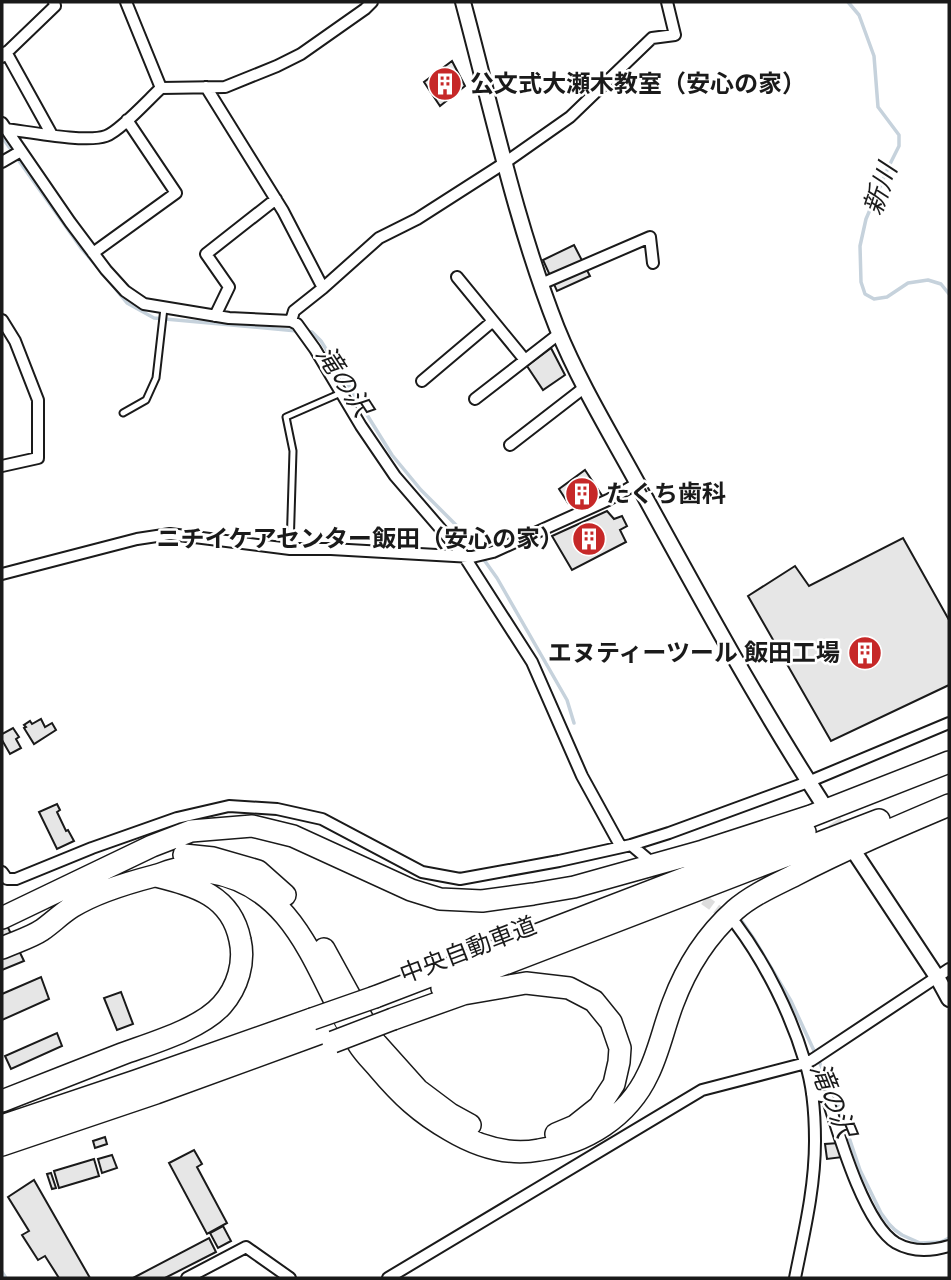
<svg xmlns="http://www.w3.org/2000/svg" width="951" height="1280" font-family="'Times New Roman','Noto Sans JP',serif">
	<rect width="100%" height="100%" fill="#fff"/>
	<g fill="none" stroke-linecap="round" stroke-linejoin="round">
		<path stroke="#c6d2dc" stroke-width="3.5" d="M848 2 859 15 874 56 878 107 899 135V146L888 168 866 219 860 246 861 282 865 294 874 299 887 297 908 283 928 280 941 284 949 294
			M2 137 81 248 100 270
			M109 281 127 303 154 318 297 331
			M305 331 312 332 321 341 392 455 421 490 467 536 497 578 567 700 574 723
			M741 920 754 939 791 1001 835 1096 860 1170 881 1213 889 1224 895 1230 902 1235 920 1243 941 1242 949 1238
			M2 1272 6 1278"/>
	</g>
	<path fill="#e6e6e6" stroke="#1a1a1a" stroke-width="2" d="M452 61 465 86 440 106 424 82Z
		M574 245 590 276 557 291 543 260Z
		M551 348 565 375 543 390 527 366Z
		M585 470 605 500 584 513 575 499 568 503 559 489Z
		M607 511 614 519 622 516 627 526 620 530 626 542 572 570 552 536Z
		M903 538 949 620V685L831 741 748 596 795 566 809 586Z
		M41 719 45 727 52 723 56 730 34 744 24 728 26 727 24 725 30 721 32 724Z
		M13 728 19 737 16 739 21 748 10 754 2 740V734Z
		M57 804 60 810 57 812 66 831 68 830 74 841 57 849 39 812Z
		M2 915 24 961 2 970Z
		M41 977 49 999 2 1020V994Z
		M121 992 133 1024 117 1030 104 998Z
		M57 1033 62 1046 11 1069 5 1056Z
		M105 1137 107 1144 95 1148 93 1141Z
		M839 1143 843 1157 827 1159 825 1144Z
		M194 1150 202 1164 197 1167 227 1223 207 1234 169 1163Z
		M112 1155 117 1168 102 1173 98 1159Z
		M94 1159 99 1176 59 1188 54 1171Z
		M51 1173 56 1188 52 1189 47 1174Z
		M34 1180 90 1278H59L45 1256 38 1260 22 1235 29 1231 8 1197Z
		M223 1226 231 1241 218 1248 210 1233Z
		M209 1238 216 1252 165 1278H133Z"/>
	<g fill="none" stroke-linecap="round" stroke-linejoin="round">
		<path stroke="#ddd" stroke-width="10" stroke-dasharray="10 5" stroke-linecap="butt" d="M692 891 730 919"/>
		<path stroke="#ddd" stroke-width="14" stroke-dasharray="14 7" stroke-linecap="butt" d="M823 804 847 841"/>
		<g stroke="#1a1a1a" stroke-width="9">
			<path id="service" d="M123 413 146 400 156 378 164 308
				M290 549 293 451 286 417 341 393"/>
		</g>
		<g stroke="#1a1a1a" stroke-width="14">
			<path id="minor" d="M126 2 161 88
				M6 52 52 135
				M2 57 55 6 54 2
				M206 87 283 211 323 288
				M2 123 70 222 106 270 125 291 144 304 229 318 291 321 297 324 315 349 361 426 395 476 464 556 532 662 582 776 621 847
				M6 129C30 132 86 143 106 136 120 131 149 99 161 88L225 87 277 66 301 54 365 9 372 2
				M2 162 21 151
				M93 253 176 193 127 120
				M457 277 525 360
				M541 284 650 237 653 263
				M215 316 229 287 206 254 276 199
				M2 320 15 341 38 400V458L2 466
				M291 321 294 311 323 288 379 238 417 219 506 162 570 117 652 38 675 35 667 2
				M422 381 493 321
				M475 399 560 333
				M510 445 585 387
				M2 574 137 539 170 534 290 549H331L472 557 493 552 608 500 638 483
				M631 845 650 861
				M2 872 7 879H16L92 848 177 818 229 806 277 809 322 819 422 872 460 879 559 861 631 845 669 833 808 782 949 723
				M736 924C766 964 791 1015 805 1062 813 1086 815 1116 815 1141 815 1188 804 1233 795 1278
				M812 1094 827 1097C838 1132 864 1224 896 1243 912 1252 932 1251 949 1246
				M187 1278 246 1247 290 1278
				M388 1278 702 1090 806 1063 812 1060 949 969"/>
		</g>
		<g stroke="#1a1a1a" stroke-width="18">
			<path id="tertiary" d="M463 2C492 110 516 224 557 328 581 387 615 441 645 497 702 601 759 705 823 804
				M857 856 937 977 949 999"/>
		</g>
		<g stroke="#1a1a1a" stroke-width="24">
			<path id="motorway" d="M184 855 213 858 258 871 285 895
				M2 918 152 846 191 831 252 826 293 836 411 890 440 899 482 901 533 894 574 887 703 851 811 816 949 762
				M2 948C15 942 30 938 42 930 52 923 61 914 72 907 96 892 127 883 154 876 162 874 170 870 178 869 188 867 199 871 209 872 300 886 317 979 359 1045 364 1053 372 1061 379 1069 401 1095 420 1113 450 1130 477 1146 507 1156 539 1150 586 1143 628 1117 648 1074 659 1052 664 1026 673 1003 686 968 707 935 735 910 752 895 775 885 795 875 845 849 897 827 949 805
				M324 949 375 1042 418 1090 450 1114 470 1125
				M442 988 879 820
				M375 997 805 832
				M393 1019 463 994 526 983 569 988 594 1001 611 1022 620 1048 619 1062 614 1084 599 1107 575 1126 556 1134
				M2 1101C42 1085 82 1070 122 1054 152 1043 201 1029 222 1005 238 987 245 962 240 940 231 895 195 886 156 876
				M2 1126 136 1081 312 1019
				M2 1145 156 1093 326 1031"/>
		</g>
		<use href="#service" stroke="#fff" stroke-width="5"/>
		<use href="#minor" stroke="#fff" stroke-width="10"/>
		<use href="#tertiary" stroke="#fff" stroke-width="14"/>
		<use href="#motorway" stroke="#fff" stroke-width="21"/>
		<g stroke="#1a1a1a" stroke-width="24" stroke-linecap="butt">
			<path id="motorway-bridge" d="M312 1019 375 997
				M333 1042 393 1019"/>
		</g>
		<use href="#motorway-bridge" stroke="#fff" stroke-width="21"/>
	</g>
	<defs>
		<g id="building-disc" transform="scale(1.75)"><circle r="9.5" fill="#c62828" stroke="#fff"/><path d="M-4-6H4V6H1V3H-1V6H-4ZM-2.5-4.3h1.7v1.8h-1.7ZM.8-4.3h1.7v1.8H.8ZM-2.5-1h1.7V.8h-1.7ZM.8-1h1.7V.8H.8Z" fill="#fff"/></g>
	</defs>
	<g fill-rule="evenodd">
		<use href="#building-disc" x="445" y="84"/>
		<use href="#building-disc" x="582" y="494"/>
		<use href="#building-disc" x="589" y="539"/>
		<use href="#building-disc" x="865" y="653"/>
	</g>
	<g text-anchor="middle" stroke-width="5" stroke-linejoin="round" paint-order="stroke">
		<g font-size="24" font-weight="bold" fill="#1a1a1a" stroke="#fff" text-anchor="start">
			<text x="470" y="92">公文式大瀬木教室（安心の家）</text>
			<text x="606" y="502">たぐち歯科</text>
			<text x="564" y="547" text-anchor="end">ニチイケアセンター飯田（安心の家）</text>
			<text x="840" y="661" text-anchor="end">エヌティーツール 飯田工場</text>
		</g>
		<g font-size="24" fill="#1a1a1a" stroke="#fff">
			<text transform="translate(468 950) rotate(-21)" y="8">中央自動車道</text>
		</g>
		<g font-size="26" font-style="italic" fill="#1a1a1a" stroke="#fff">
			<text transform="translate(880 189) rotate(-71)" y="9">新川</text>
			<text transform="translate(344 381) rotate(57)" y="9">滝の沢</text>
			<text transform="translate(833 1100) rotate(68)" y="9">滝の沢</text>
		</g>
	</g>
	<rect width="951" height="1280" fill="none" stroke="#1a1a1a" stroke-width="7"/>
</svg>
